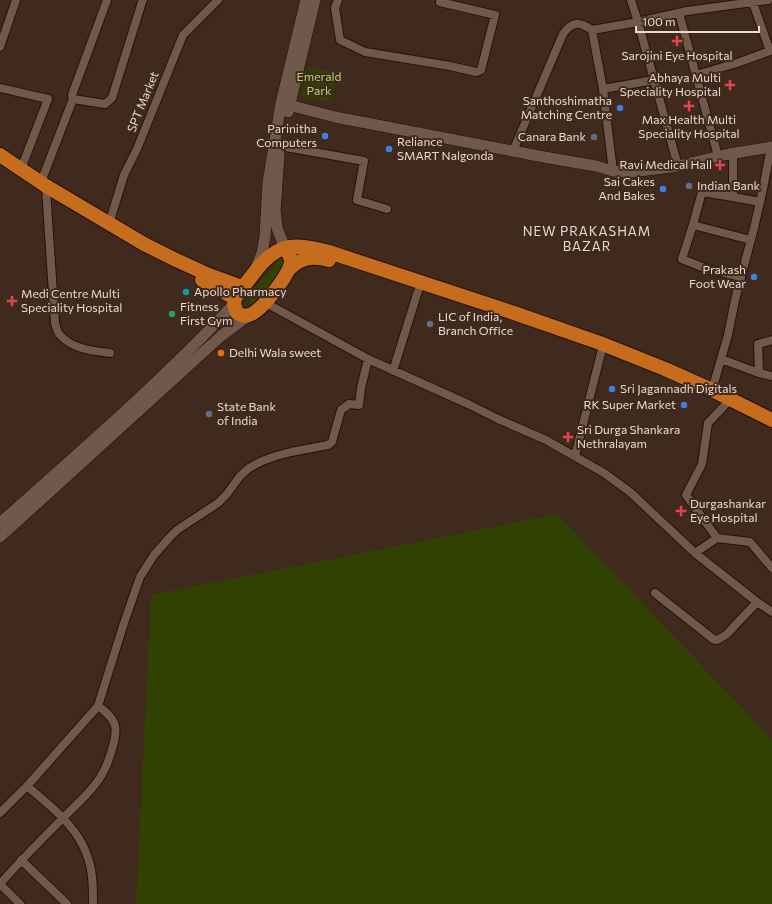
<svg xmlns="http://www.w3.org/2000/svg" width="772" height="904" font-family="Commissioner,sans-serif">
	<rect width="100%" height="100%" fill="#402a1e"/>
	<path fill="#314101" d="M309 67 337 73 331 102 301 96Z
		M283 255 288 263 261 301 249 309V301L251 293 279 259Z
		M557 514 772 739V904H136L151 595Z"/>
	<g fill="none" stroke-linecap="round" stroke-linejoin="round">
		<g stroke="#261207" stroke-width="10">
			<path id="street" d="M107 0 72 95 73 99 105 104 112 98 142 2 143 0
				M338 0 335 8 340 40 365 52 450 66 476 72 481 70 495 15 440 2
				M631 0 638 22 678 166
				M679 13 718 156
				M0 47 16 0
				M696 75 737 63 770 51 753 3V0
				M0 88 48 99 21 169
				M603 89 654 80
				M280 146 364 161 357 200 387 209
				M513 151 563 34C573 20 580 22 592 30
				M733 153V197L702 192 692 228 682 259 707 269 734 275 741 278
				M613 171 603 89 592 30 638 22 687 11 768 0
				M41 182 73 99
				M46 186 48 219 55 323C56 327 57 332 60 335 72 349 93 351 110 353
				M733 197 760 202
				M109 224 124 175 137 149 183 35 218 0
				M693 225 751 240
				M266 303 368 359 468 404 498 419 546 440 604 473 630 492 695 553 757 602 772 612
				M772 340 758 344 759 373 772 376
				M721 359 759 373
				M393 371 418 291
				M712 390 728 335 735 300 754 228 763 189 771 147
				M575 456 602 349
				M717 538 750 542 772 568
				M695 553 717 538 686 495 702 464 708 423 726 404
				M655 593 713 639 717 640 726 635 757 602
				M27 786C51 807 78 826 88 858 93 872 93 889 93 904
				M0 813 27 786 98 706 124 623 140 577 154 555 169 538 177 530 218 503 227 494 240 476 249 468 262 461 276 456 291 452 328 445 332 442 341 410 349 404 359 405 361 388 368 359
				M21 860 67 904
				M0 884C20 861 41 840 62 819 75 805 91 793 101 776 107 767 118 736 115 726 113 717 105 711 98 706
				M0 884 20 904"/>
		</g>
		<g stroke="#261207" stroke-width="12">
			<path id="secondary" d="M281 103 335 117 544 157 596 166 613 171 631 172 678 166 729 154 772 147
				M288 112 315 0
				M279 154 275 211 277 228 285 248
				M256 268 262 253 265 237 268 183 281 103 306 0
				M0 523C80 452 161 382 234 304
				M0 537 221 336 249 315"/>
		</g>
		<g stroke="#261207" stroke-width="16">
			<path id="highway" d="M0 155 46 186 144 244 176 260 209 275 242 287
				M285 248C288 252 291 256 291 262 289 275 261 312 249 315 244 317 241 315 237 313L234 304 235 298C241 289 248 281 254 273 277 242 294 243 329 252L514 313 600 343 665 369 712 390 772 420
				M289 269C301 258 312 255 329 260
				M202 280 235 298"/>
		</g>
		<use href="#street" stroke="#70584b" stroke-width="8"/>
		<use href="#secondary" stroke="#70584b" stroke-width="11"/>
		<use href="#highway" stroke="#c56c1f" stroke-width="14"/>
	</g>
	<g fill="#e0444e" stroke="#402a1e" stroke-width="1.5">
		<path d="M675 35h4v4h4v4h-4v4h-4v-4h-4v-4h4z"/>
		<path d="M728 79h4v4h4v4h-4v4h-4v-4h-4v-4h4z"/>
		<path d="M687 100h4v4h4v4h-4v4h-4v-4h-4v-4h4z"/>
		<path d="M718 159h4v4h4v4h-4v4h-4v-4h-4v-4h4z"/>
		<path d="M10 295h4v4h4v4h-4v4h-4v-4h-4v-4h4z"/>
		<path d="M566 431h4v4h4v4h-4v4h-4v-4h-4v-4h4z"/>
		<path d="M679 505h4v4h4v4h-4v4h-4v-4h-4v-4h4z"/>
	</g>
	<g fill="#3f7fe0" stroke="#402a1e" stroke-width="1.5">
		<circle cx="620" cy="108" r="4"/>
		<circle cx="325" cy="136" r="4"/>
		<circle cx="389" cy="149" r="4"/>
		<circle cx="663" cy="189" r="4"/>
		<circle cx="754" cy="277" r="4"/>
		<circle cx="612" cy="389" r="4"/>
		<circle cx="684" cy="405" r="4"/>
	</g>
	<g fill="#5c6f8a" stroke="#402a1e" stroke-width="1.5">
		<circle cx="594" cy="137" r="4"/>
		<circle cx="689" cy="186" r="4"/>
		<circle cx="430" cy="324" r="4"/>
		<circle cx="209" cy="414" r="4"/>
	</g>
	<circle fill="#0f9aa8" stroke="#402a1e" stroke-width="1.5" cx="186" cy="292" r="4"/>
	<circle fill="#2e9e5b" stroke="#402a1e" stroke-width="1.5" cx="172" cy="314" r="4"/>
	<circle fill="#e8710a" stroke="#402a1e" stroke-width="1.5" cx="221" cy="353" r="4"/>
	<g text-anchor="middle" stroke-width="4" stroke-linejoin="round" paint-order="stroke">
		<g font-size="12" fill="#e8dad2" stroke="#402a1e" text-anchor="start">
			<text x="677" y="60" text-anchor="middle">Sarojini Eye Hospital</text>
			<text x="721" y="82" text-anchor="end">Abhaya Multi<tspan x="721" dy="14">Speciality Hospital</tspan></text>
			<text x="612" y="105" text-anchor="end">Santhoshimatha<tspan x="612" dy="14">Matching Centre</tspan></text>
			<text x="689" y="124" text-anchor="middle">Max Health Multi<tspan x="689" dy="14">Speciality Hospital</tspan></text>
			<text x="317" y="133" text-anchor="end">Parinitha<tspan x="317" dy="14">Computers</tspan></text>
			<text x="586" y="141" text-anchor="end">Canara Bank</text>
			<text x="397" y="146">Reliance<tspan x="397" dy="14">SMART Nalgonda</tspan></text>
			<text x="712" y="169" text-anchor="end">Ravi Medical Hall</text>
			<text x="655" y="186" text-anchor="end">Sai Cakes<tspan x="655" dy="14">And Bakes</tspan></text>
			<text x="697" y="190">Indian Bank</text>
			<text x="746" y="274" text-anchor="end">Prakash<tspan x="746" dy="14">Foot Wear</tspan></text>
			<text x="194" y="296">Apollo Pharmacy</text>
			<text x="21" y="298">Medi Centre Multi<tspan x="21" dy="14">Speciality Hospital</tspan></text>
			<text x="180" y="311">Fitness<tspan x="180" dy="14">First Gym</tspan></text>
			<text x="438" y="321">LIC of India,<tspan x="438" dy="14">Branch Office</tspan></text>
			<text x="229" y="357">Delhi Wala sweet</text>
			<text x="620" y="393">Sri Jagannadh Digitals</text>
			<text x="676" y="409" text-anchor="end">RK Super Market</text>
			<text x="217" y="411">State Bank<tspan x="217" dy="14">of India</tspan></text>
			<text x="577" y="434">Sri Durga Shankara<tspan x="577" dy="14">Nethralayam</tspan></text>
			<text x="690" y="508">Durgashankar<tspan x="690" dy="14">Eye Hospital</tspan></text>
		</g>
		<g font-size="12" fill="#b4d470" stroke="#402a1e">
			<text x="319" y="81">Emerald<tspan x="319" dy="14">Park</tspan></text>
		</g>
		<g font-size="12" fill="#e8dad2" stroke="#402a1e">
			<text transform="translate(143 102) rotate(-68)" y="4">SPT Market</text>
		</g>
		<g font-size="13" letter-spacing="1" fill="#e8dad2" stroke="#402a1e">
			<text x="587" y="236">NEW PRAKASHAM<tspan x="587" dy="15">BAZAR</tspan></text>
		</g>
	</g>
	<path d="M636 26v6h123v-6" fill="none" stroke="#e8dad2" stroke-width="2"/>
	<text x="642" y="26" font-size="12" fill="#e8dad2" stroke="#402a1e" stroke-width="3" paint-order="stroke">100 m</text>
</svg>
